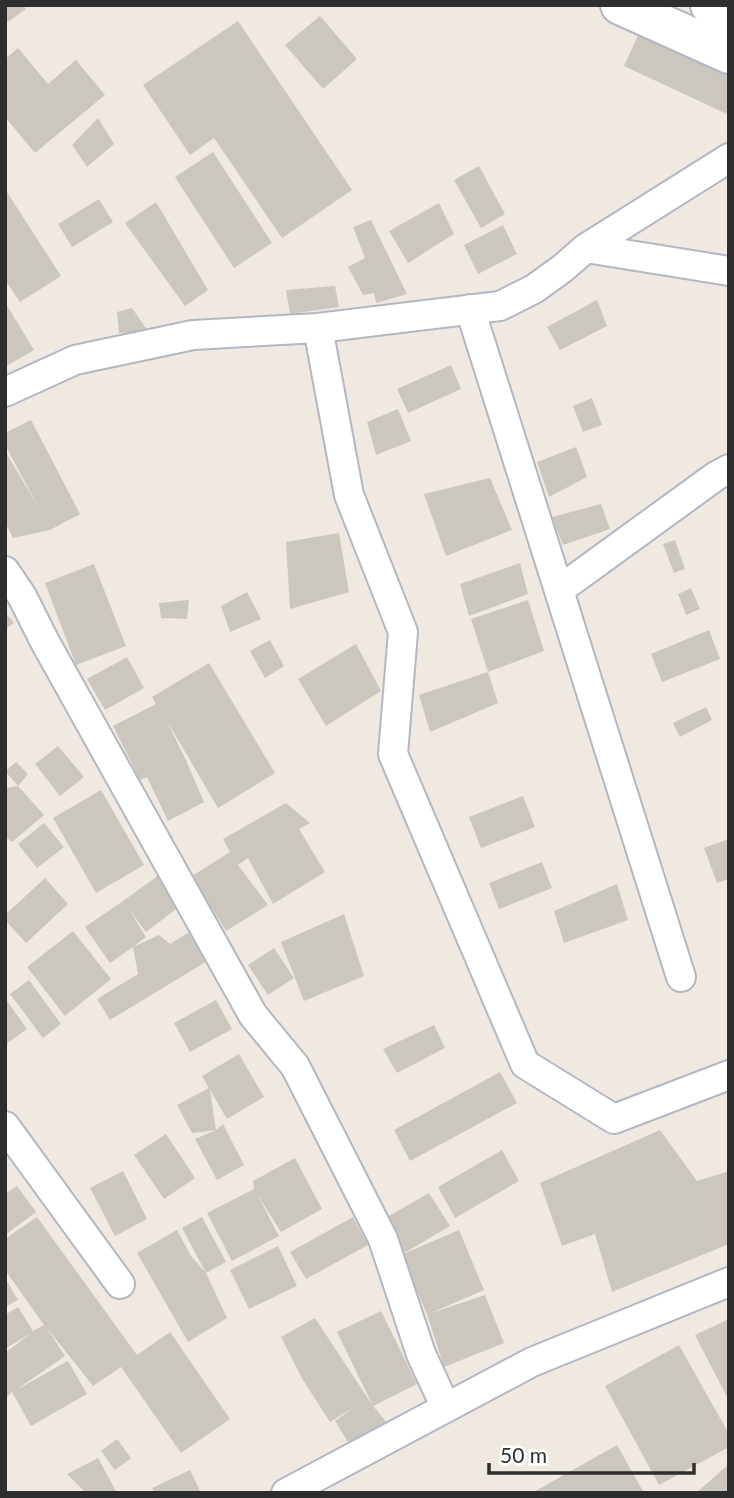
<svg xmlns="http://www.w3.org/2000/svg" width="734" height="1498" font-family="Lato,sans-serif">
	<rect width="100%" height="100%" fill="#efe9e1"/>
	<path fill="#cbc7bf" d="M5 5H23L26 9 5 24Z
		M320 16 357 59 323 89 285 45Z
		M238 21 352 190 282 238 214 138 190 155 143 85Z
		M641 29 729 70V115L624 66Z
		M18 48 48 84 76 60 105 95 35 153 5 117V59Z
		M98 118 114 144 87 167 72 145Z
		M213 152 272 243 234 268 175 177Z
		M479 166 505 214 481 228 454 180Z
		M5 189 61 276 20 302 5 280Z
		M99 199 113 222 72 247 58 224Z
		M156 202 208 290 185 306 125 223Z
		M439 203 454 234 408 263 389 231Z
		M371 220 407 294 376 303 374 293 363 295 348 267 365 258 353 227Z
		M503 225 517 254 478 274 464 245Z
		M335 286 339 307 290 314 286 290Z
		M597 300 607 326 560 350 547 327Z
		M5 302 34 350 5 367Z
		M132 308 148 331 119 333 117 312Z
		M451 365 461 389 408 413 397 389Z
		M592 398 602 425 583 432 573 406Z
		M398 409 411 441 376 455 367 422Z
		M31 420 80 514 50 530 13 538 5 522V451L38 506 5 445V433Z
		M576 447 587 477 549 497 537 462Z
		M490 478 512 530 446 556 424 494Z
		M601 504 610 529 563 545 552 517Z
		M339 533 349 592 290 609 286 542Z
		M675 540 685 569 674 573 663 544Z
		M520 563 528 594 469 616 460 584Z
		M94 564 126 646 76 665 45 583Z
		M691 588 700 609 686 615 678 594Z
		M247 592 261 619 230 632 221 606Z
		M189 600 187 619 161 618 159 603Z
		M528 600 544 651 488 672 498 703 430 732 419 695 488 672 471 619Z
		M5 612 14 623 5 629Z
		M709 630 720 659 662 682 651 654Z
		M270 640 284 666 265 678 250 651Z
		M356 644 381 691 326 726 298 679Z
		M127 657 144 688 105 710 87 679Z
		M209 663 275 773 218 808 167 721 185 758 204 802 168 821 147 777 140 780 113 726 156 704 152 697Z
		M706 707 712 720 680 737 673 723Z
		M58 746 84 777 60 796 35 764Z
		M16 762 28 774 18 786 44 815 12 842 5 837V822L7 820 5 818V788L18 786 5 771Z
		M101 790 144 865 96 893 53 818Z
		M523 796 535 827 481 848 469 817Z
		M286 803 310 823 299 829 325 872 273 904 248 858 238 865 268 905 226 931 192 876 230 852 223 839Z
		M44 823 64 847 37 868 18 844Z
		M729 839V879L717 883 704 848Z
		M542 862 552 888 499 909 489 883Z
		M162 873 184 903 146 932 129 909 146 937 133 947 159 935 170 944 191 931 209 960 110 1020 97 999 138 974 133 947 110 963 85 927 123 901Z
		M45 878 68 904 26 943 5 920V915Z
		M617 884 628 920 564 943 554 911Z
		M344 914 364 976 304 1001 281 942Z
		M73 931 111 979 65 1016 27 967Z
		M274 948 294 978 268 995 248 965Z
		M29 980 61 1024 43 1038 10 994Z
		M5 998 27 1029 5 1045Z
		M216 1000 232 1029 190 1052 174 1023Z
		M434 1025 445 1048 397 1073 383 1049Z
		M239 1054 264 1097 227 1119 210 1090 216 1130 192 1133 177 1105 209 1088 202 1076Z
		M500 1072 517 1103 410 1161 394 1130Z
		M223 1124 244 1165 217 1180 195 1139 216 1130Z
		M660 1130 697 1181 729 1171V1244L612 1292 595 1234 562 1246 540 1183Z
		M166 1134 195 1178 164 1199 134 1155Z
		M502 1150 519 1181 455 1218 438 1187Z
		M295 1158 322 1209 281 1232 257 1194 279 1236 232 1261 207 1213 254 1189 253 1181Z
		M123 1171 147 1219 115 1236 90 1188Z
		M17 1186 36 1212 5 1235V1194Z
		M429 1193 450 1226 401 1255 387 1217Z
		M37 1217 137 1355 170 1332 230 1419 181 1453 121 1367 93 1386 47 1328 65 1356 16 1390 68 1361 87 1394 31 1426 12 1392 7 1397 5 1395V1353L31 1333 5 1349V1315L18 1307 33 1331 44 1325 5 1270V1239Z
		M202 1217 226 1262 206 1273 182 1228Z
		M353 1217 368 1245 306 1279 290 1252Z
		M177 1230 191 1256 206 1273 227 1318 188 1342 137 1253Z
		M459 1230 484 1290 431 1313 485 1295 504 1343 444 1367 427 1314 401 1255Z
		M278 1246 297 1286 249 1309 230 1270Z
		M5 1278 18 1300 5 1307Z
		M381 1311 417 1384 373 1406 389 1425 351 1447 335 1421 356 1406 330 1422 303 1380 281 1337 315 1318 373 1406 337 1332Z
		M729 1319V1401L695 1335Z
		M679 1345 729 1434V1447L659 1485 605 1386Z
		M117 1439 131 1458 115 1470 101 1451Z
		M617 1445 644 1493H532Z
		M98 1458 117 1493H86L67 1474Z
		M729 1464V1493H696Z
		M190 1470 201 1493H155L152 1488Z"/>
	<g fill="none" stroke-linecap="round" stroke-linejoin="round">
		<g stroke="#b4b7c1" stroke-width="32">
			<path id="street" d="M586 248 729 271
				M470 309 681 977
				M318 328 349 495 403 632 393 754 525 1064 614 1119 729 1075
				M5 392 75 360 193 335 318 328 500 306 534 289 563 268 586 248 729 158
				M5 571 22 596 45 642 253 1015 295 1066 383 1239 421 1354 446 1408
				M559 590 716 476 729 469
				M5 1126 120 1284
				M286 1493 532 1362 729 1282"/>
		</g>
		<g stroke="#b4b7c1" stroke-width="42">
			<path id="secondary" d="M620 5 729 54
				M710 5 729 13"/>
		</g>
		<use href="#street" stroke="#fff" stroke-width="28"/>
		<use href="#secondary" stroke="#fff" stroke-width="38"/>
	</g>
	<rect width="734" height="1498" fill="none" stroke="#2e2e2e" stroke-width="14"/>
	<path d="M489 1463v10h205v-10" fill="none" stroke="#2e2e2e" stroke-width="3.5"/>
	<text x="500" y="1463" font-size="21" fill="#2e2e2e" stroke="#ffffff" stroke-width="5" paint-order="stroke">50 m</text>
</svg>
